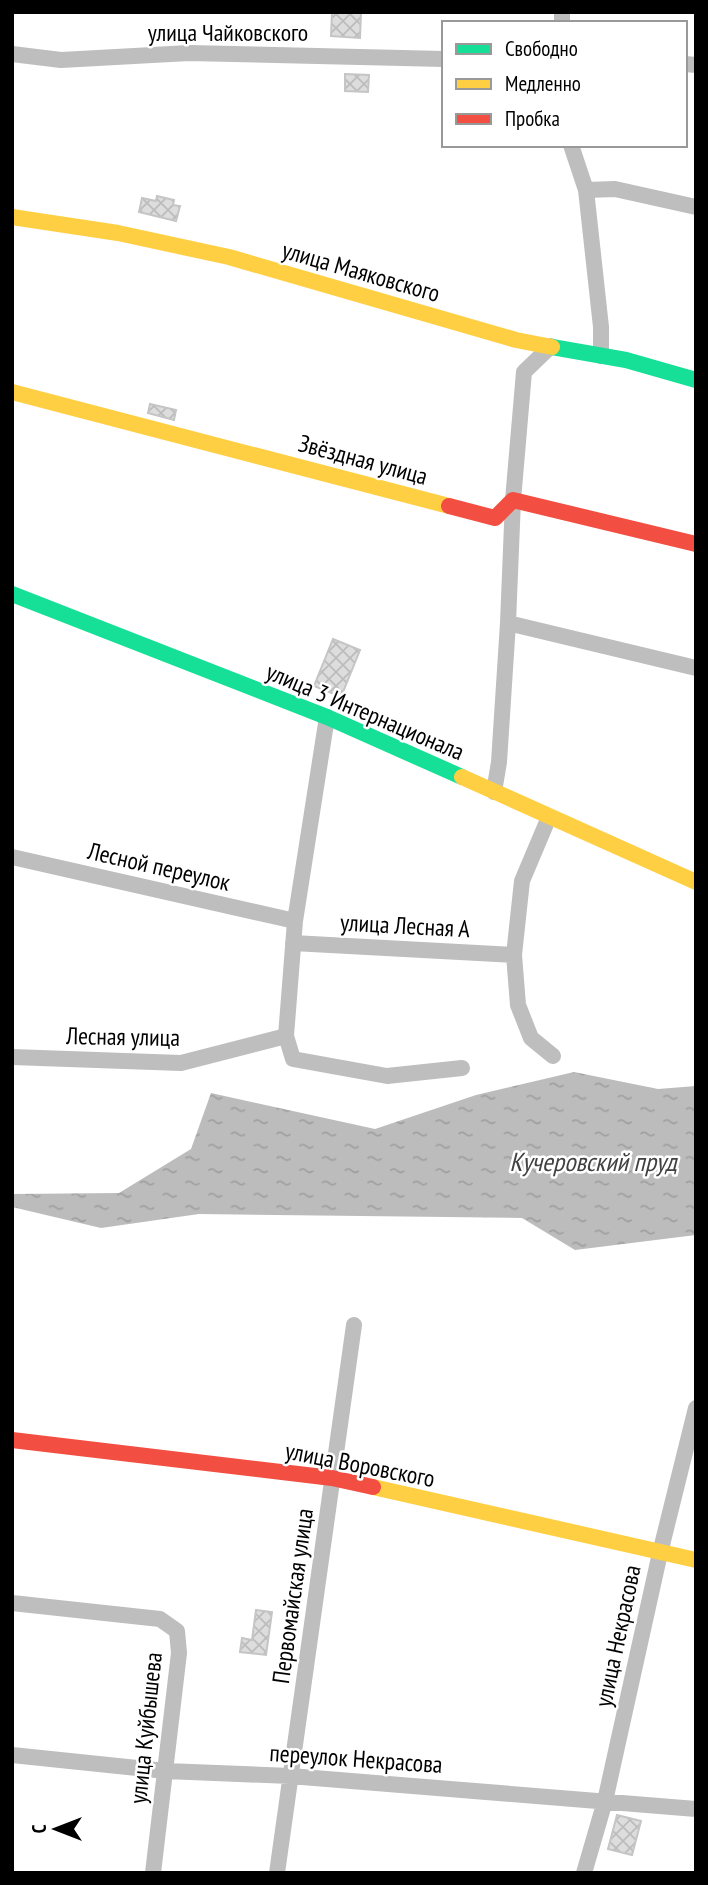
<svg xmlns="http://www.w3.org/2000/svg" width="708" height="1885" font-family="'PT Sans Narrow',sans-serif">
	<defs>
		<pattern id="water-ripples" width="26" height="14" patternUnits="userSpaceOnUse" patternTransform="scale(1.75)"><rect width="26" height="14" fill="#bcbcbc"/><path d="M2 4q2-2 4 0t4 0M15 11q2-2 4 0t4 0" fill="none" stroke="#a0a0a0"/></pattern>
		<pattern id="building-cross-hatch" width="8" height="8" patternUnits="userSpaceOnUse" patternTransform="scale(1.75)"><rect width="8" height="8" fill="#ddd"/><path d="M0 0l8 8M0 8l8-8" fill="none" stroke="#bcbcbc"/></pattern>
	</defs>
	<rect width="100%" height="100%" fill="#fff"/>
	<path fill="url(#water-ripples)" d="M574 1072 658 1089 696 1086V1235L575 1250 522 1218 199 1214 101 1228 12 1207V1194L119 1193 191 1149 211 1093 375 1129 476 1095Z"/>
	<path fill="url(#building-cross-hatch)" stroke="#c5c5c5" stroke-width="2" d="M332 12H361L360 38 331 36Z
		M345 74 369 75 368 92 345 91Z
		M157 196 174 200 173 205 180 206 176 221 139 212 142 198 156 201Z
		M150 404 176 410 174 420 148 413Z
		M333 639 360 650 341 697 314 686Z
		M256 1610 272 1612 266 1655 240 1652 242 1638 252 1640Z
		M617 1815 641 1821 632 1855 608 1849Z"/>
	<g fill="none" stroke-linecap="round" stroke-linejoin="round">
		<path stroke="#bebebe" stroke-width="16" d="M562 12V23
			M12 54 61 60 189 53 444 59
			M685 64 696 65
			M571 145 586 190 601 327V356
			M586 190 615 189 696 207
			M508 623 696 668
			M494 792 499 762 508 623 513 500 524 372 551 346
			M549 817 522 881 514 955 518 1005 531 1038 553 1056
			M12 857 295 921
			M293 943 514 955
			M286 1036 295 921 327 717
			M12 1057 181 1063 286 1036 293 1059 387 1076 462 1068
			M12 1603 160 1619 177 1631 179 1653 153 1873
			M12 1755 166 1771 290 1776 696 1809
			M277 1873 354 1325
			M584 1873 605 1801 660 1553 696 1408"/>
		<path stroke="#16e098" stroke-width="16" d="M552 347 626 360 696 380
			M12 594 327 717 462 777"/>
		<path stroke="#ffcf43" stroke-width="16" d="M12 217 118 233 229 257 516 340 552 347
			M12 392 449 506
			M462 777 696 882
			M373 1487 696 1560"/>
		<path stroke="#f24e42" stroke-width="16" d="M449 506 495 518 513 500 696 544
			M12 1440 332 1478 373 1487"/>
	</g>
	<g text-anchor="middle" stroke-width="5" stroke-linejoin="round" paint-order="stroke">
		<g font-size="24" fill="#000" stroke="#fff">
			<text x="228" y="41">улица Чайковского</text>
			<text transform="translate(361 272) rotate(16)" y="8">улица Маяковского</text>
			<text transform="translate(363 460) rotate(15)" y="8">Звёздная улица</text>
			<text transform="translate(365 712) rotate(23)" y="8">улица 3 Интернационала</text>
			<text transform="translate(159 867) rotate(13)" y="8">Лесной переулок</text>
			<text transform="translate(405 926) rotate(3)" y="8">улица Лесная А</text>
			<text transform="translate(123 1037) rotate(1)" y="8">Лесная улица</text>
			<text transform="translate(360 1465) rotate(11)" y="8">улица Воровского</text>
			<text transform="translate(293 1596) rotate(-82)" y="8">Первомайская улица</text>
			<text transform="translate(618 1636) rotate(-78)" y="8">улица Некрасова</text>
			<text transform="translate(146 1728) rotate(-84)" y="8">улица Куйбышева</text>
			<text transform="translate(356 1759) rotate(4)" y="8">переулок Некрасова</text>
		</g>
		<g font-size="26" font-style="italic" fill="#414141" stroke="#fff">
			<text x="593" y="1171">Кучеровский пруд</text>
		</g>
	</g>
	<rect width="708" height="1885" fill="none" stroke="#000000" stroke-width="28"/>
	<rect x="442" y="21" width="245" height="126" fill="#ffffff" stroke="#999999" stroke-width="2"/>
	<rect x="456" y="44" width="35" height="10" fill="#16e098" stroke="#999999" stroke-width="2"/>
	<text x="505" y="56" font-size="21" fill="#000000">Свободно</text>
	<rect x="456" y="79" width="35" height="10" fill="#ffcf43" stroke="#999999" stroke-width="2"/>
	<text x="505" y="91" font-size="21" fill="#000000">Медленно</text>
	<rect x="456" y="114" width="35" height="10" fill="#f24e42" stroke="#999999" stroke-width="2"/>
	<text x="505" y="126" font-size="21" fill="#000000">Пробка</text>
	<g transform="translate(56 1829) rotate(270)" stroke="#ffffff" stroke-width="5" paint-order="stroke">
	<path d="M0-5L12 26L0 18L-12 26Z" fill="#000000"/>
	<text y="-10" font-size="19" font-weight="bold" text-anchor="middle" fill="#000000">С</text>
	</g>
</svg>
